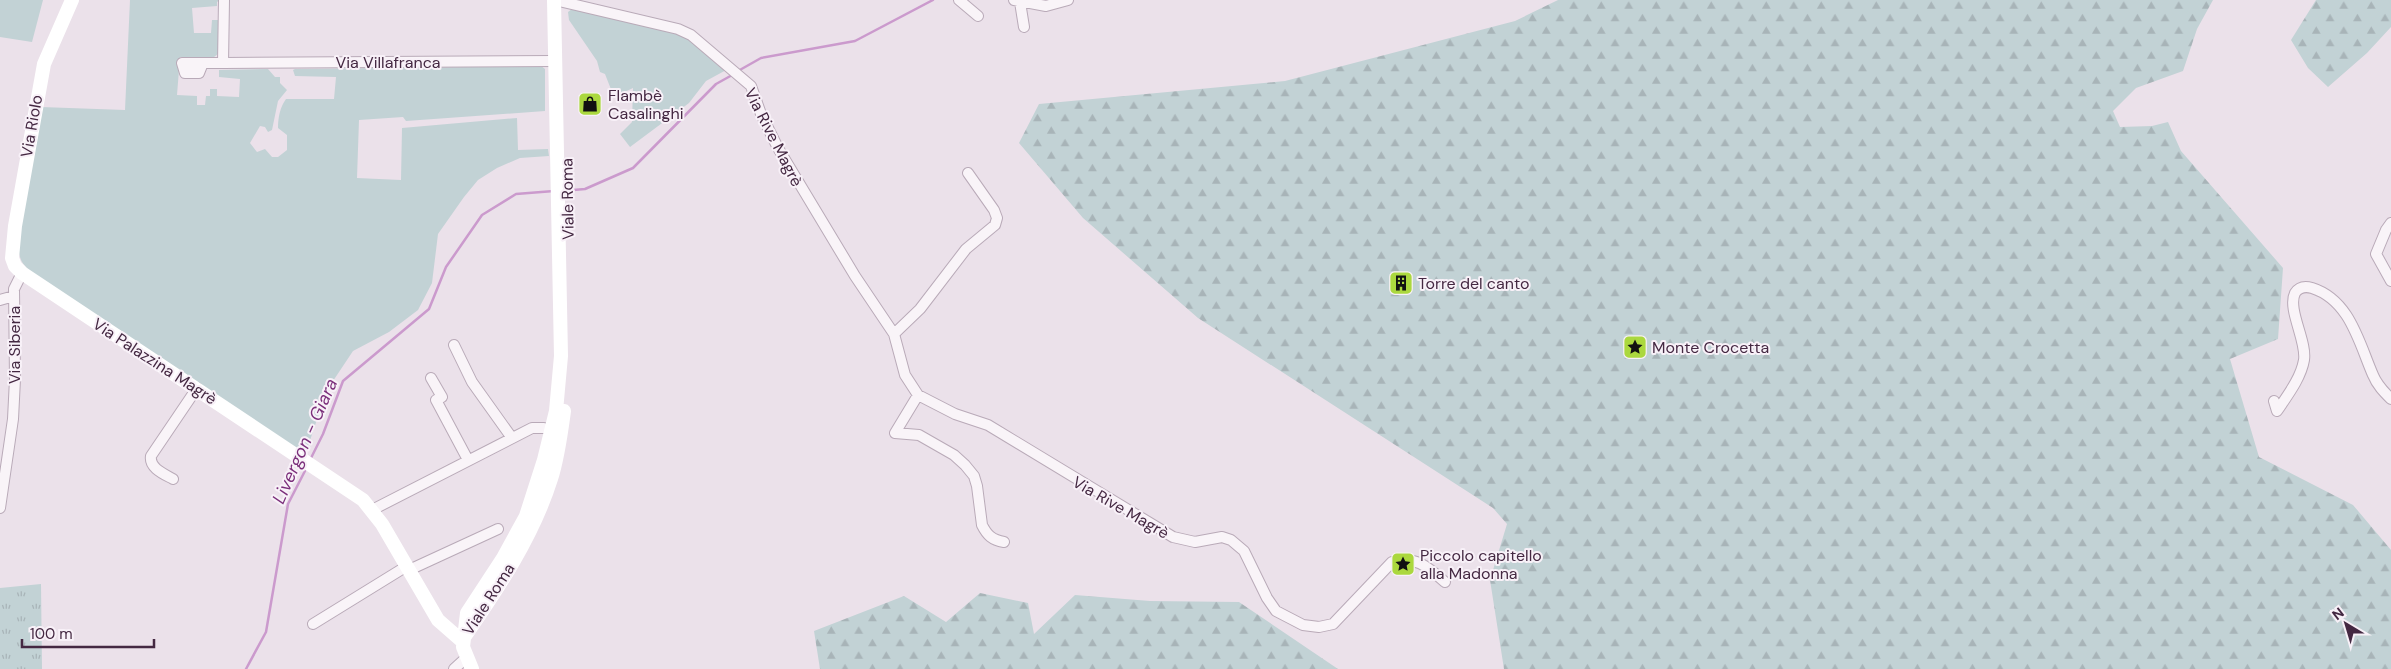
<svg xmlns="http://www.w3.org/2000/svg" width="2391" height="669" font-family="'DM Sans',sans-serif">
	<defs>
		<pattern id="forest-firs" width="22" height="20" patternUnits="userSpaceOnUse" patternTransform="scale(1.25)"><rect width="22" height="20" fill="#c2d2d5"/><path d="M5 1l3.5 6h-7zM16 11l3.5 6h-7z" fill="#a8b4b8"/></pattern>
		<pattern id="park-tufts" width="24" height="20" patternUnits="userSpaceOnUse" patternTransform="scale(1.25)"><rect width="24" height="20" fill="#c2d2d5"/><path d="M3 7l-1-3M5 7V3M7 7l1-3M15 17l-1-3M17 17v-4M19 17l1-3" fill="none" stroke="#a8b4b8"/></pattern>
	</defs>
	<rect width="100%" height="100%" fill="#ebe1ea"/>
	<path fill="#c2d2d5" d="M0 0H43L32 42 0 37Z
		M130 0H220L217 2V6L192 8 194 33H211L212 20H219L218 54 214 57H180L177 95 197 96V105H205L206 96H210V89H217V96L239 97 240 79 219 77V70L268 69 275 77H280V83L287 90 278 101 272 130 268 132 265 127 260 126 250 143 257 152 265 149 272 157H278L287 150V135L278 128C278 118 280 107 286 99H334L336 77 295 76 293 70 295 69 541 66 545 69V111L406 121 403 117 359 120 357 178 401 180 402 128 517 118 518 150 548 149 549 156 520 158 497 168 478 180 464 197 438 234 432 283 418 310 389 332 353 351 327 390 305 455 38 278C23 265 19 263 18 243L41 107 125 110Z
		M572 9 686 36 728 69 706 81 689 103 630 147 620 134 632 122 633 88 614 97 605 74 600 72 597 61 569 20 568 12Z"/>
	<path fill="url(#forest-firs)" d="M1558 0H2213L2197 29 2183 71 2136 88 2113 111 2120 127 2152 126 2168 122 2181 151 2283 268 2278 339 2230 359 2259 457 2353 505 2391 550V669H1504L1490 580 1507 524 1493 508 1198 318 1083 218 1019 143 1039 104 1285 81 1515 21Z
		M2316 0H2391V27L2367 53 2328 87 2308 68 2291 40Z
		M980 593 1028 603 1034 634 1075 595 1150 601 1239 602 1338 669H820L814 631 904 596 946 622Z"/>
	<path fill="url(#park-tufts)" d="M41 584 42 669H0V588Z"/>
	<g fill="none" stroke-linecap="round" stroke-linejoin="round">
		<path stroke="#cb9acd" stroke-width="2.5" d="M738 71 761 58 855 41 933 0
			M562 191 585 189 633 168 716 84 734 74
			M310 460 323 434 343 381 429 309 446 267 482 215 516 194 554 191
			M246 669 266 632 288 504 307 467"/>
		<g stroke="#b9aab8" stroke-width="12">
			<path id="street" d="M959 0 978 16
				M1014 0 1046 6 1068 0
				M563 2 678 29 691 35 751 86 761 114 778 148 855 276 894 334 905 375 918 395 955 414 988 425 1173 537 1195 542 1222 537 1231 540 1244 551 1267 598 1276 611 1303 625 1319 627 1333 624 1392 562C1415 555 1428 567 1445 582
				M1020 2 1024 27
				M203 63 199 73H185L182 63H223L554 61
				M223 63 224 0
				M2391 223 2386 230 2376 254 2391 281
				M0 300 14 296
				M894 334 920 309 966 249 995 225 997 218 994 210 968 173
				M454 345 472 382 512 438
				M431 378 442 397 436 400 468 460
				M918 395 895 433 919 435 954 455 965 465 974 476 977 486 982 525C987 535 992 540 1004 542
				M2274 401 2277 411C2287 396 2301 378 2304 360 2307 341 2287 309 2295 293 2299 287 2305 286 2312 288 2350 300 2359 343 2373 375 2377 385 2384 392 2391 399
				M173 479C164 474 149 468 151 456L197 388
				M0 508 13 419 15 379 14 289 22 273
				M372 510 532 428H544L551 431
				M409 570 498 529
				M313 624 407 566
				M454 669 466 658"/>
		</g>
		<use href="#street" stroke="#f9f4f8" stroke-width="10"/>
		<path stroke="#fff" stroke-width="14" d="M12 258 15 266 22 273 363 500 382 524 438 620 462 641
			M12 258 15 226 44 64 72 0
			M465 636C499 587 533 536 551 479 558 457 561 433 564 411
			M472 669 463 647 467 613 503 558 526 516 544 460 556 411 561 356 554 0"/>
	</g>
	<defs>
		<g id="shop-square" transform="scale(1.25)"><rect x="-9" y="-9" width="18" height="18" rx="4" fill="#abd83e" stroke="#f8f1f8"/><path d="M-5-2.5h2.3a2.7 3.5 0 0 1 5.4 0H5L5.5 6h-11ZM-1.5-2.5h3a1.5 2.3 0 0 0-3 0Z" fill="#111"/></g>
		<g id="building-square" transform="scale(1.25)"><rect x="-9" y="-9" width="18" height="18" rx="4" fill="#abd83e" stroke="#f8f1f8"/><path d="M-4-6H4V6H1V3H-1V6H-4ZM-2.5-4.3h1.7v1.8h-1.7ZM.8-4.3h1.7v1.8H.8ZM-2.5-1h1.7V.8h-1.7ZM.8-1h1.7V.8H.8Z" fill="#111"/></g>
		<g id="sight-square" transform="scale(1.25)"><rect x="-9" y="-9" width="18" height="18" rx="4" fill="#abd83e" stroke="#f8f1f8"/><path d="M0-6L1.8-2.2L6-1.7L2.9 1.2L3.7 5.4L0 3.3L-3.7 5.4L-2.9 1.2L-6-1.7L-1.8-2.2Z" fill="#111"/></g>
	</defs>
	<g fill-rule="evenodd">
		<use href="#shop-square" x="590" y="104"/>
		<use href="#building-square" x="1401" y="283"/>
		<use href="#sight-square" x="1635" y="347"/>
		<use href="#sight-square" x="1403" y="564"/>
	</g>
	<g text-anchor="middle" stroke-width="4" stroke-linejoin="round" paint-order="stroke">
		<g font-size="16" fill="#442842" stroke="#f8f1f8">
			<text x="388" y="68">Via Villafranca</text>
			<text transform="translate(31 126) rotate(-80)" y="6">Via Riolo</text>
			<text transform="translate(774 137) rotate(63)" y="6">Via Rive Magrè</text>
			<text transform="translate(567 199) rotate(-91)" y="6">Viale Roma</text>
			<text transform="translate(14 345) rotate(-90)" y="6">Via Siberia</text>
			<text transform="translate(155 361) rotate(33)" y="6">Via Palazzina Magrè</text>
			<text transform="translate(1121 507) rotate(30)" y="6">Via Rive Magrè</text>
			<text transform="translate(488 599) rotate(-57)" y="6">Viale Roma</text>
		</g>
		<g font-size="16" fill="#442842" stroke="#f8f1f8" text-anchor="start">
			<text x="608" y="101">Flambè<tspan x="608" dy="18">Casalinghi</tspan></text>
			<text x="1418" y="289">Torre del canto</text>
			<text x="1652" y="353">Monte Crocetta</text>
			<text x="1420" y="561">Piccolo capitello<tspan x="1420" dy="18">alla Madonna</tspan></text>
		</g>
		<g font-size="18" font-style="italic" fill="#7b2f7b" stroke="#f8f1f8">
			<text transform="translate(305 441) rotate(-66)" y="6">Livergon - Giara</text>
		</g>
	</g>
	<g transform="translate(2346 624) rotate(322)" stroke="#f8f1f8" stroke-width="4" paint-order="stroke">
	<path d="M0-4L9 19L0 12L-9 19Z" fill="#442842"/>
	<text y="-8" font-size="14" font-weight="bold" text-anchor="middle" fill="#442842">N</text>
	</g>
	<path d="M22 639v8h132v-8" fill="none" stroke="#442842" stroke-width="2.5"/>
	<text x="30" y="639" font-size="15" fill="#442842" stroke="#f8f1f8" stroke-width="4" paint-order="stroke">100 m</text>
</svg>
